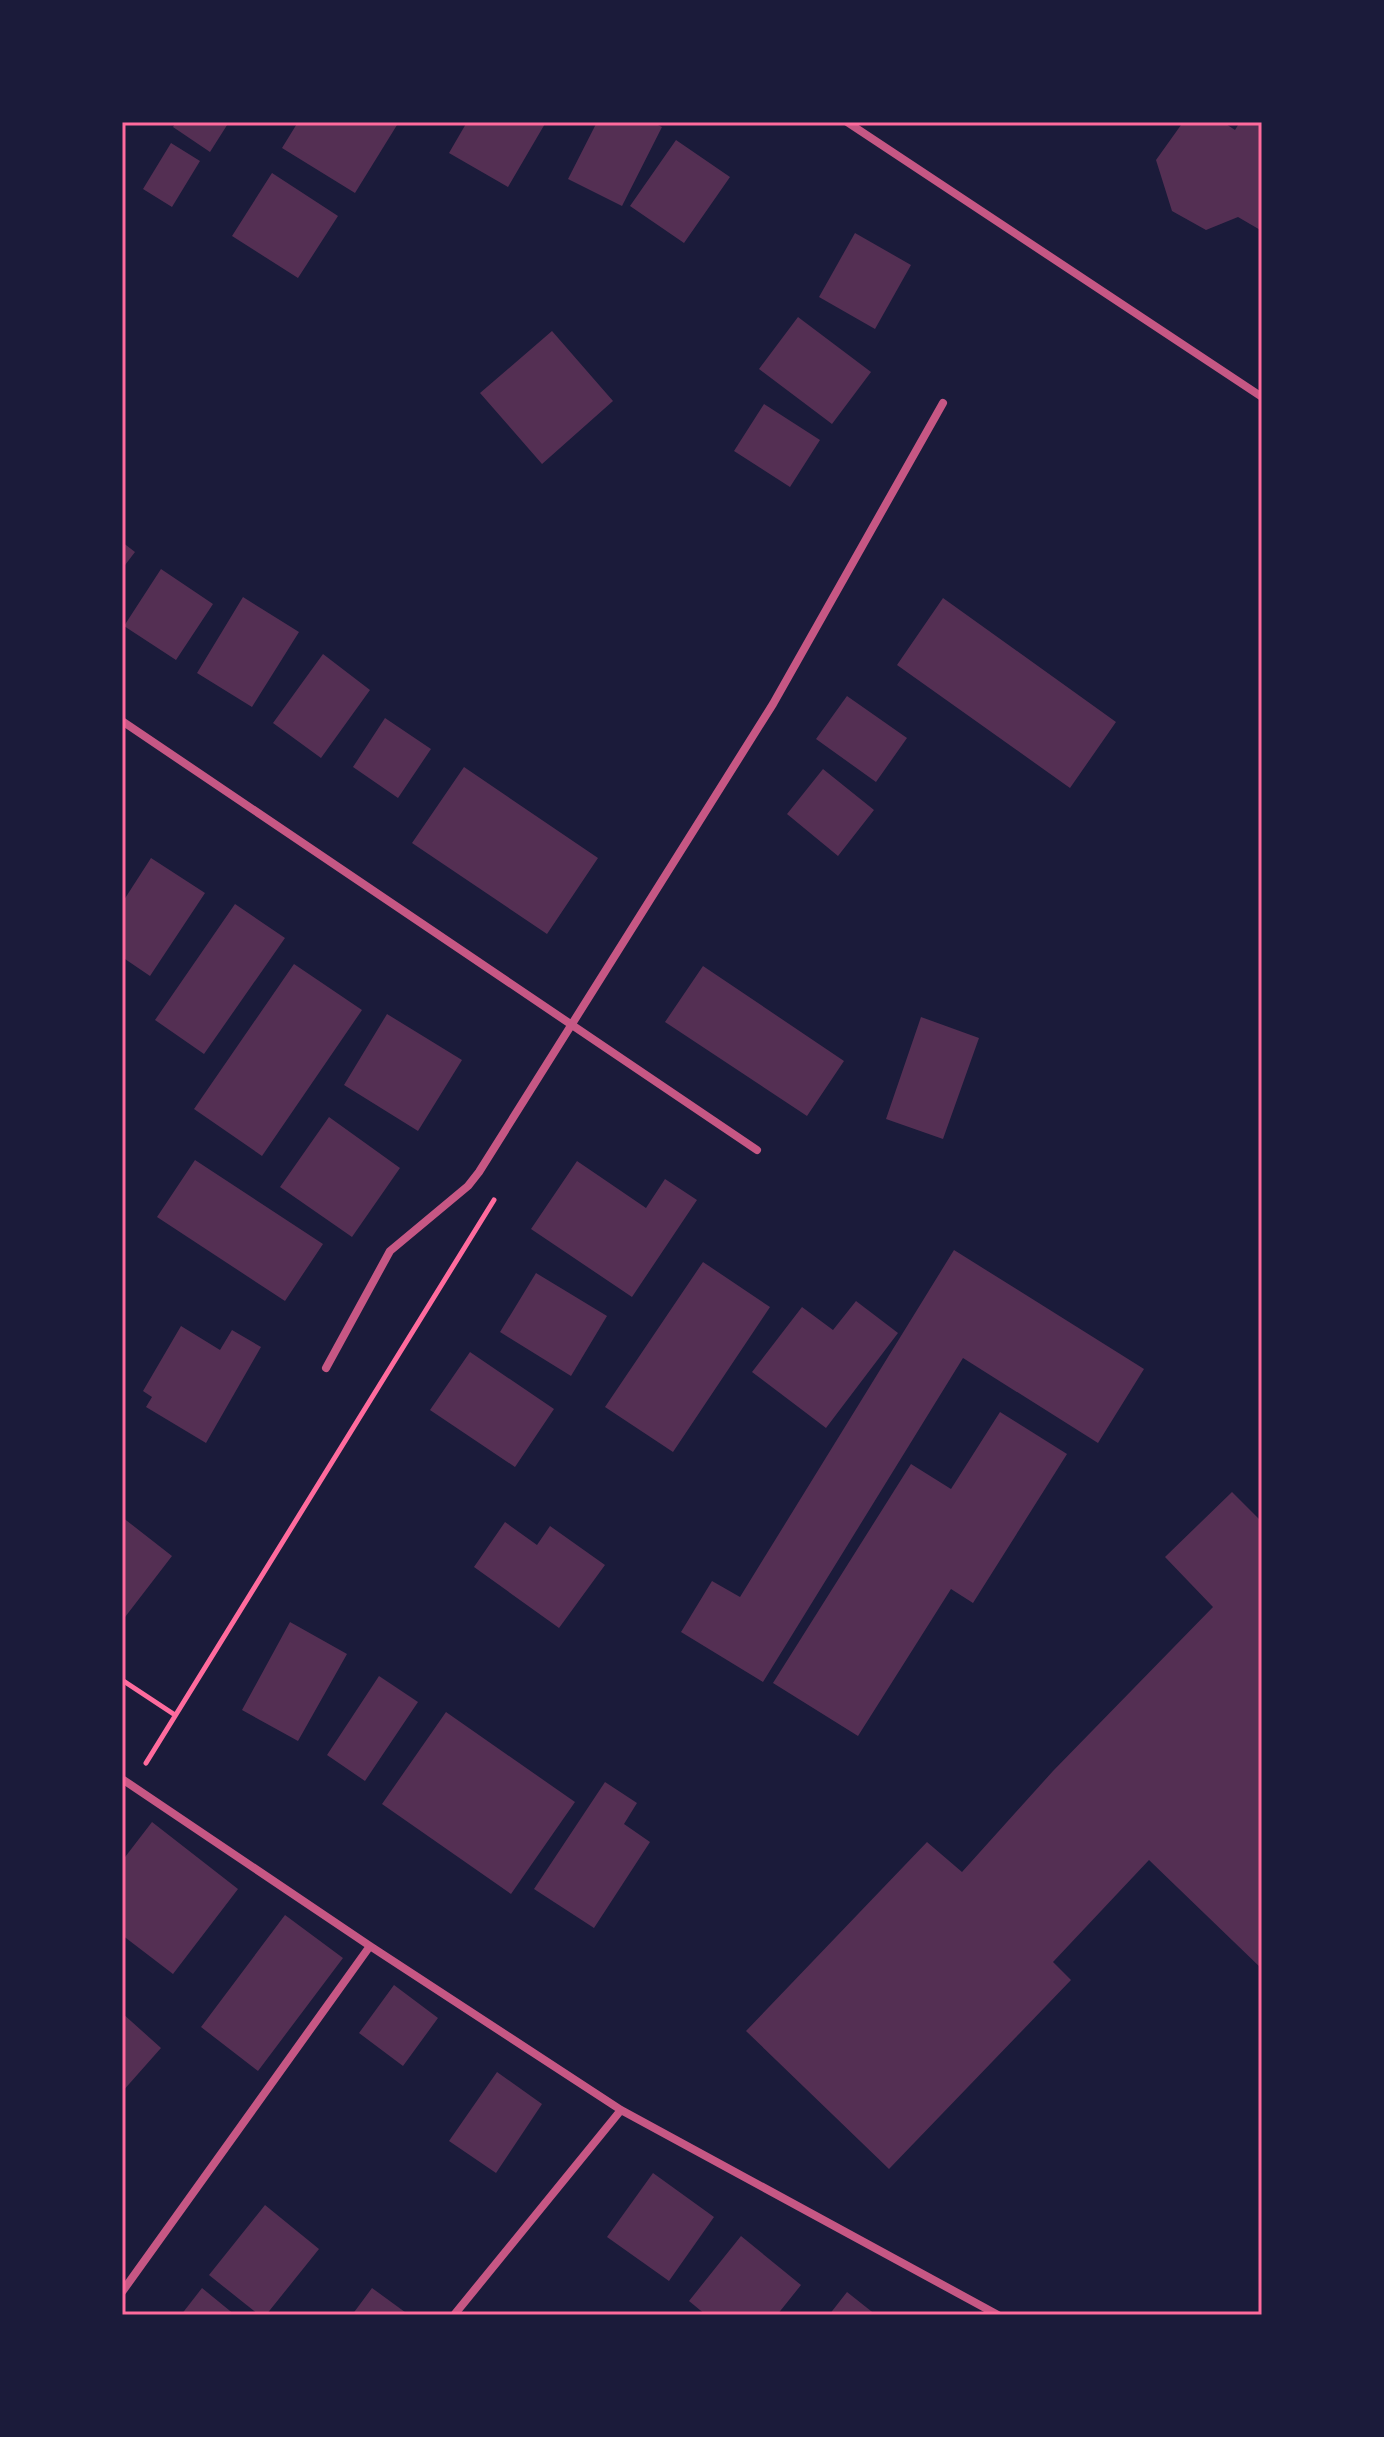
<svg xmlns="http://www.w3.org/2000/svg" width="1384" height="2437" font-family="Lora,serif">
	<rect width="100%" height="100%" fill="#1b1b3a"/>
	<path fill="#542f53" d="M176 122H229L210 152 173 127Z
		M298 122H392L397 125 355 193 282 148Z
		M467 122H546L508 187 449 153Z
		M597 122H652L662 127 622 206 568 179Z
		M1194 122H1223L1235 130 1240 122H1262V231L1238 217 1206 230 1172 211 1156 160 1181 125Z
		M676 140 730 177 684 243 630 206Z
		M171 143 200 161 172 207 143 189Z
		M272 173 338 216 298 278 232 236Z
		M855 233 911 265 875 329 819 297Z
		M798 317 871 372 832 424 759 369Z
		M552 331 613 401 542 464 480 393Z
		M764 404 820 440 790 487 734 451Z
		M122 542 135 552 122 569Z
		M161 569 213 604 176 660 124 626Z
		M243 597 299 632 252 707 197 673Z
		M943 598 1116 722 1070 788 897 665Z
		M323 654 370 690 321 758 273 723Z
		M847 696 907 738 876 782 816 739Z
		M385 718 431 749 398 798 353 767Z
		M464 767 598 858 547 934 412 843Z
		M823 769 874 810 838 856 787 814Z
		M151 858 205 893 150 976 122 957V903Z
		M235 904 285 938 204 1054 155 1020Z
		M294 964 362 1010 262 1156 194 1109Z
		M703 966 844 1061 807 1116 665 1022Z
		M387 1014 462 1060 418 1131 344 1085Z
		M921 1017 979 1038 943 1139 886 1119Z
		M329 1117 400 1168 352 1237 280 1187Z
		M195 1160 323 1244 285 1301 157 1217Z
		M577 1161 646 1208 665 1179 697 1200 632 1297 531 1229Z
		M954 1250 1144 1369 1098 1443 963 1358 763 1682 681 1632 712 1581 740 1597Z
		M703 1262 770 1307 673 1452 605 1407Z
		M536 1273 607 1316 571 1376 500 1332Z
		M856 1301 898 1333 826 1428 752 1372 802 1307 833 1330Z
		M181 1326 220 1350 232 1330 261 1347 206 1443 146 1407 152 1397 143 1391Z
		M470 1352 554 1409 515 1467 430 1410Z
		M1000 1412 1067 1454 973 1603 951 1589 858 1736 773 1683 911 1464 951 1489Z
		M1232 1492 1262 1522V1969L1149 1860 1053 1962 1071 1980 889 2169 746 2031 927 1842 962 1872 1053 1771 1213 1607 1165 1557Z
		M122 1517 172 1556 122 1621Z
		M505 1522 537 1545 550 1526 605 1565 559 1628 474 1567Z
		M290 1622 347 1654 298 1741 242 1710Z
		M379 1676 418 1702 365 1781 327 1755Z
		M446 1712 575 1802 511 1894 382 1804Z
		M605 1782 637 1803 624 1824 650 1842 594 1928 534 1889Z
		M152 1822 238 1889 173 1974 122 1935V1861Z
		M285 1915 343 1958 258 2071 201 2027Z
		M394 1985 438 2018 403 2066 359 2033Z
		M122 2013 161 2048 122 2092Z
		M497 2072 542 2104 496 2173 449 2141Z
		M653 2173 714 2217 669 2281 607 2237Z
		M265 2205 319 2249 266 2315H259L209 2275Z
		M741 2236 801 2285 777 2315H706L689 2301Z
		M202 2288 235 2315H181Z
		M372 2288 409 2315H352Z
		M847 2292 876 2315H829Z"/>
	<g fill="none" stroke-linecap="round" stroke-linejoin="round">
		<path stroke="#ff6b9d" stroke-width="5" d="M122 1680 175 1715
			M146 1763 494 1200"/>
		<path stroke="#c65784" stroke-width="8" d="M847 122 1262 397
			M122 721 757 1150
			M326 1368 390 1251 468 1186 479 1172 773 704 943 403
			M122 1779 370 1946 621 2110 998 2315
			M122 2292 370 1946
			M454 2315 621 2110"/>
	</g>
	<rect width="1384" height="2437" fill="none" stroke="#1b1b3a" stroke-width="248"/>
	<rect x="124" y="124" width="1136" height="2189" fill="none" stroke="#ff6b9d" stroke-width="3"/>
</svg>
